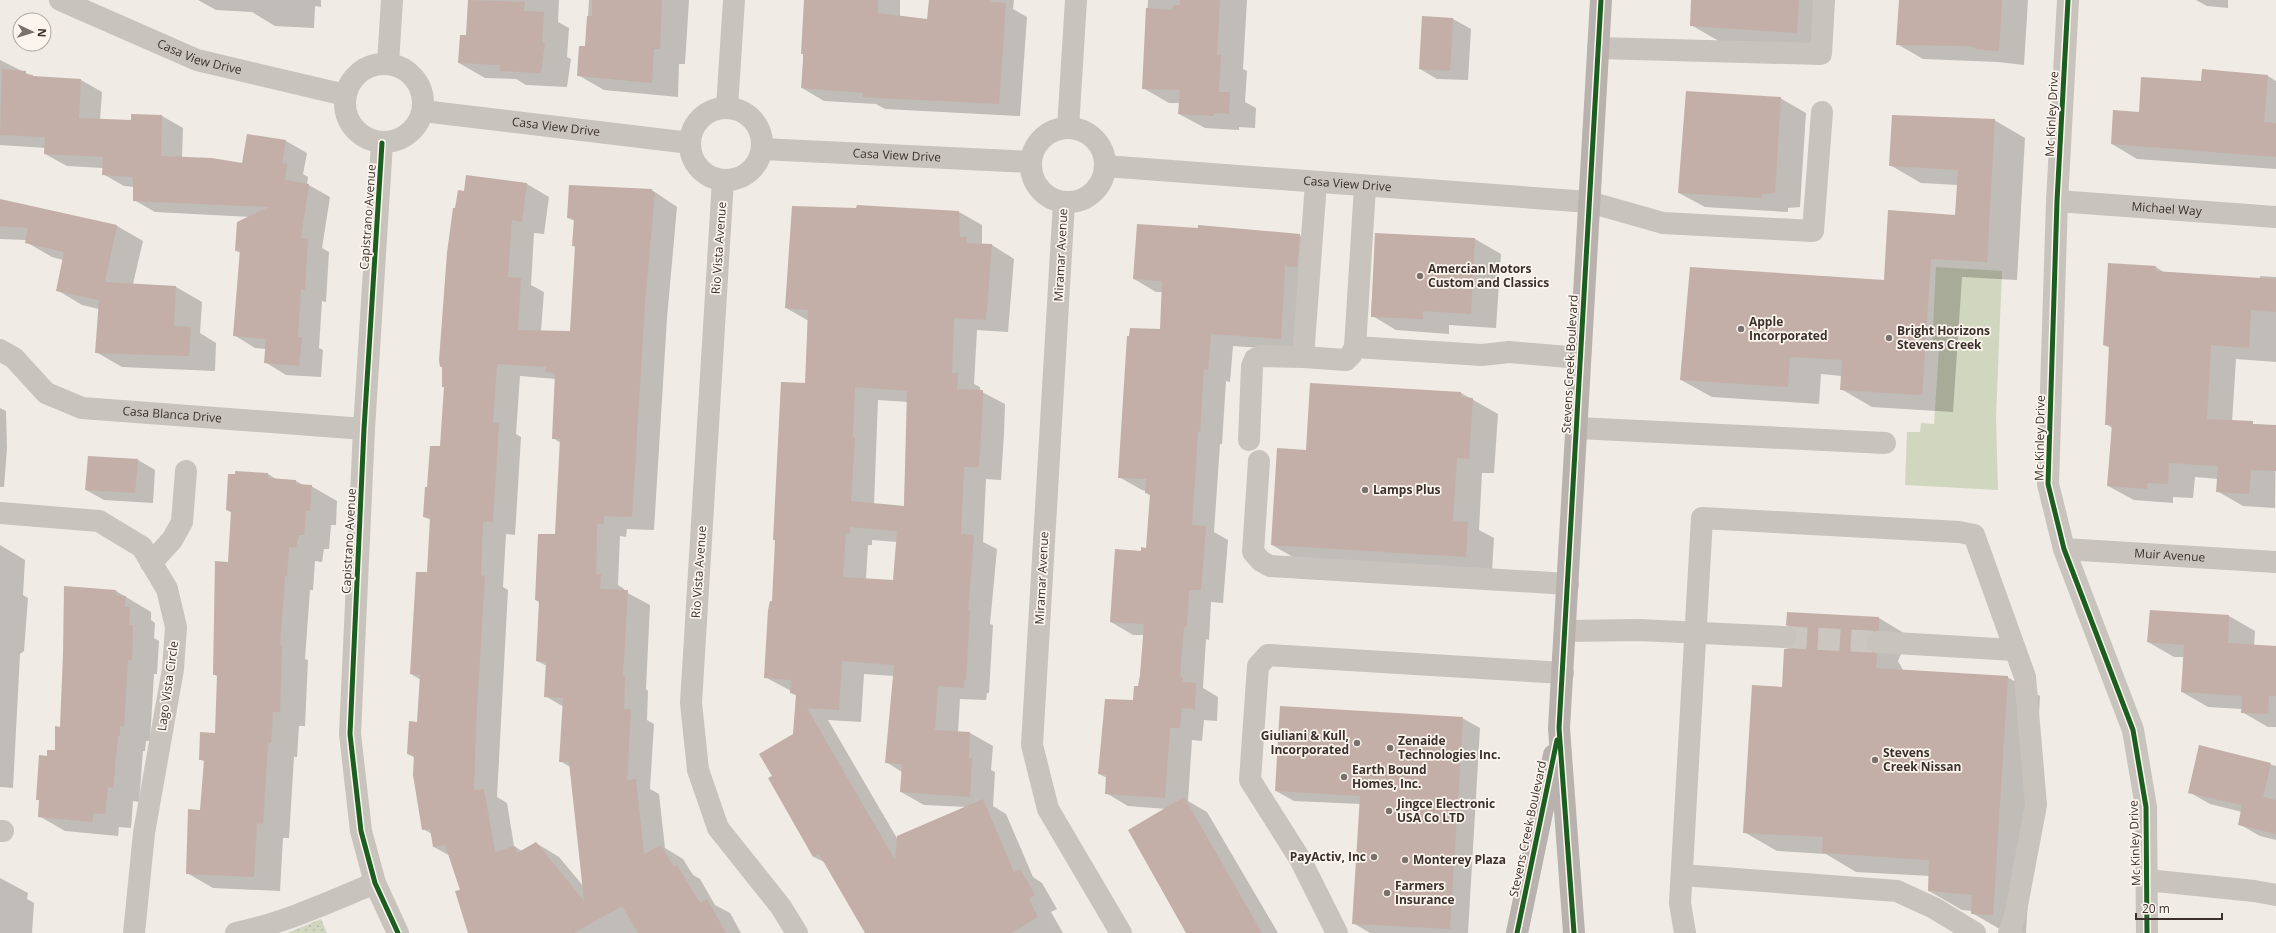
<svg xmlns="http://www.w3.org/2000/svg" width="2276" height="933" font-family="'Open Sans',sans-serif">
	<defs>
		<pattern id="grass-dots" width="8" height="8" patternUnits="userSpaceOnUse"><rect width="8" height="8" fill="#d1d6bf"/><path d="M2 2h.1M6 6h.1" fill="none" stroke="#b4b8a4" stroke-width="1.8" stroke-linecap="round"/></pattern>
	</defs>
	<rect width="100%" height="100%" fill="#f0ebe5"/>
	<path fill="url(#grass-dots)" d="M321 919 327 933H287Z"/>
	<path fill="#d1d6bf" d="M1936 267 2002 271 1996 417 1998 490 1905 485 1907 432H1920L1921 423 1934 424 1939 349H1932Z"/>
	<path fill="#0003" fill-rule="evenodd" d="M198 0H321V7L315 6 314 28 275 26 252 12 216 10Z
		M469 0H559L558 22 569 28 567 57 571 59 567 87 526 85 516 79 485 78 459 63 467 36Z
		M589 0H689L685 64H679L678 97 604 90 578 75 586 47Z
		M805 0H900V17L928 20 930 0H1014L1013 9 1027 17 1020 116 885 109 876 104 824 101 802 88Z
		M1148 0H1247L1243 69 1247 71 1245 102 1256 108 1255 128 1239 127V130L1205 128 1179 114 1180 103H1169L1143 88Z
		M1692 0H1833L1830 52 1724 44 1691 25Z
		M1900 0H2028L2024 65 1998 62 1923 59 1897 44Z
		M2196 0H2228V8L2207 6Z
		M1423 17 1453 19 1471 29 1468 80 1437 79 1420 69Z
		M0 60 36 78 81 80 102 92 100 120 132 122V115L162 116 183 128 182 158 243 164 286 141 307 153 303 174 308 177 307 184 330 197 322 248 329 252 326 302 322 301 319 348 323 350 321 377 286 375 265 362 266 349 255 348 234 335 241 253 236 251 238 223 251 217 155 212 134 200V187L124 186 103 174V168L67 166 45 154 46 148 0 145Z
		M2268 76 2276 81V169L2137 159 2112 144 2140 113 2202 82Z
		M1780 98 1806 113 1800 207 1788 208V212L1705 207 1679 193Z
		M1994 120 2025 138 2017 280 1962 277 1953 412 1872 407 1841 389 1842 376 1821 374 1819 404 1712 397 1681 380 1885 281 1956 216 1958 185 1921 183 1890 165Z
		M527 184 549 197 544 234 534 233 531 285 544 292 541 331 571 332 576 247 573 246 575 221 568 218 652 190 677 207 667 318 654 530 627 529 626 537 620 536 618 585 624 589V591L650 605 646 689 648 691 647 720 654 724 650 789 659 794 665 848 683 859 693 875 700 879 715 905 730 913 741 933H478L450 856 434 847 432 834 423 829 415 758 408 754 418 723 421 680 411 674 428 574 431 520 424 517 428 488 441 447 445 387 443 368 441 366 456 209 465 192ZM520 376 556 379 553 438 561 443 556 535 536 600 540 603 537 661 547 666 545 696 564 707 560 761 570 767 584 887 559 857 536 843 522 851 514 846 507 803 497 797 508 590 503 587 506 534 515 535 521 437 516 434Z
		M0 200 117 226 143 241 133 284 176 287 202 302 200 333 216 343 215 371 122 367 96 352 99 309 82 305 57 290 63 260 52 257 26 242V240L0 239Z
		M858 206 959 212 982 225V245H992L1014 259 1008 332 977 330 974 384 980 387V391L1005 404 1004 434 1001 480 986 479 983 542 997 549 990 624 993 625 989 693H987L986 700 960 699 958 732 970 733 993 746 991 770 995 772 993 806 1006 814 1033 877 1042 883 1057 909 1051 912 1063 933H867L826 863 814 857 770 779 773 777 794 735 797 696 791 693V691L765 677 773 602 806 384 809 321 786 308ZM878 400 908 402 904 507 874 505ZM872 540 897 542 894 581 866 579 868 545H872ZM864 674 894 676 886 762 902 772 901 792 924 805 967 807 898 840 828 720 861 722Z
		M1376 234 1475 239 1501 254 1496 328 1449 325V334L1396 330 1371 315Z
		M1299 235 1322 248 1303 351 1233 346 1230 382 1226 381 1222 444H1220L1214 532 1228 540 1223 603 1211 602 1209 640 1206 639 1203 688 1218 697 1217 721 1204 720 1202 741 1192 740 1188 801 1207 812 1278 933H1190L1166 809 1128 806 1106 793 1107 778 1099 774 1139 687 1144 635H1133L1111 622 1147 549 1151 496 1146 493V491L1142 490 1119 477 1161 330 1163 292H1156L1134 279Z
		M2156 267 2165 273 2260 279V276L2276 277V362L2236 359 2232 422 2276 426 2275 508 2243 506 2217 491 2218 479 2195 477 2193 498 2173 497V503L2134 500 2108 486 2112 428 2106 424 2110 348 2104 345Z
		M1461 393 1498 414 1494 473H1482L1479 530 1494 538 1492 571 1298 560 1272 545 1307 451Z
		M0 408 6 411 7 448 4 487H0Z
		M138 460 155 470 153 503 104 500 86 490Z
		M236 472 268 474 276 479 296 481 305 486H311L337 501 336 525H331L329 549H324L322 562 315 561 313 590H310L305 659 308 660 305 726H299L297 757H294L289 838H283L280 891 213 888 187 873 201 811 205 762 200 759 216 734 218 677 214 674 229 563 232 513 227 510Z
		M0 545 25 560 23 595 28 598 24 651 20 654 13 788 0 787Z
		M116 591 151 612V620L155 623 154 638 159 641 157 674H154L150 741H146L145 751H143L139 802 133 801 131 828 119 827 118 836 65 831 39 816 40 801 37 799 47 757 56 751 61 728Z
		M2150 611 2229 616 2255 631 2254 646 2276 647V727H2268L2242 712V709L2208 707 2182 692 2184 657H2174L2148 642Z
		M1879 618 1912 638 1901 654 1898 661 1903 670 2007 677 2040 696 2026 933 2005 932 1972 913V911L1962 910 1929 891 1930 876 1856 872 1826 854 1777 851 1744 832 1783 688Z
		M1462 718 1480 728 1468 933H1370L1353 923 1361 804 1294 801 1276 791Z
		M2200 746 2276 766V840L2260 836 2239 824 2242 812 2210 804 2189 792Z
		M0 878 28 893 27 899 34 903 32 933H0Z"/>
	<path fill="#c3afa7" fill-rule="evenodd" d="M468 0 525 2 524 11 544 12 542 43H545L541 73 500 71V65L458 63 460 35H466Z
		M592 0H662L660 49H654L652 83 577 76 579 46H585L587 16H592Z
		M804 0H878V13L927 19 929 0H991V2L1006 3 999 104 862 97 863 93 801 88 803 63V54H801Z
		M1180 0H1220L1217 55H1221L1219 92H1230L1229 114 1214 113V116L1178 114 1180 90 1142 89 1146 8 1172 10 1173 5H1180Z
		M1691 0H1799L1797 33 1690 26Z
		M1899 0H2002L1999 51 1975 49V47L1963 46 1896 45Z
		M1422 16 1453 18 1450 71 1419 69Z
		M2 69 26 71V74L33 75V76L81 79 79 118 131 120V114L162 115 161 156 212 158 242 163 247 134 286 140 282 163 287 164 285 180 309 184 301 238 308 239 305 290H301L298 337H302L299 366 264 363 266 339 233 336 240 249 235 251 237 222 269 207 133 201V177L102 175 103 157 44 154 45 137 0 135Z
		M2202 69 2268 75 2264 122 2276 123V157L2111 144 2113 110 2139 112 2141 77 2201 81Z
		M1686 91 1781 97 1775 193 1762 194V198L1678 193Z
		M1892 115 1995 119 1987 262 1931 259 1922 395 1840 390 1842 360 1790 357 1788 387 1680 380 1690 267 1884 280 1888 210 1955 215 1958 170 1889 166Z
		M466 175 527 183 522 222 512 220 508 277 521 278 518 330 570 331 575 246H572L574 219 567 218 569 185 652 189V192H655L645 304 632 517 604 516V524H597L596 574H601L600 589 628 590 623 676 625 677 624 709 631 710 627 780 636 779 644 854 661 845 674 867 677 865 700 903 707 899 726 933H638L622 906 574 933H468L455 891 460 890 445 845 433 847 430 829 422 830 413 775 414 755 407 754 409 721 417 722 420 675 410 674 416 572H427L430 518 423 517 425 487H427L430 446H440L444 387H442V367H440L439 360 447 253 453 208H455L458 190 464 191ZM497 364 546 367 545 372 555 373 552 439H560L555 534H538L535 600 539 601 536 661 546 662 544 697 563 698 559 762H569L584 901 536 842 517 853 515 846 495 852 484 789 474 790 476 725 485 576 481 575 483 522H493L499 423H493Z
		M0 199 117 225 105 282 176 286 174 326 191 327 189 356 95 353 99 300 56 291 64 252 25 243 28 228 0 226Z
		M857 205 959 211 960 237H967L966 243 992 244 986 320 954 318 952 373H958L957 389 983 390 982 420 979 467H964L961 534 974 535 968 611H970L966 681 964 680V688L938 686 935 730 970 732 969 758H972L970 797 900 792 902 764 885 763 894 665 842 661 839 710 807 708 895 860 897 836 983 799 1014 872 1020 869 1035 895 1029 899 1038 917 1011 933H865L819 854 813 857 768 778 772 776 759 754 793 734 796 694 790 693 791 680 764 678 768 610 770 601H772L775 540H773L781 382 805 383 808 310 785 308 792 206 856 208ZM855 387 907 391 904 506 851 501 855 437H853ZM850 527 897 531 893 580 843 577 846 533H850Z
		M1137 224 1198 228V225L1300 234 1297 267 1285 266 1281 339 1211 334 1208 370 1204 369 1200 432 1198 431 1192 525 1206 526 1201 590H1189L1187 627H1184L1180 677H1183V682L1196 683 1195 709 1182 708 1180 728H1170L1165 798 1105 794 1106 775 1098 774 1105 699 1133 700 1134 686H1138L1140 675 1144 624 1110 622 1115 549 1141 551V547L1146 548 1150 494 1145 493 1146 479 1118 478 1127 336H1129L1130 328 1160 329 1162 281 1133 279Z
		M1375 233 1475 238 1471 314 1423 311V319L1371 317Z
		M2108 263 2156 266 2155 271 2276 279V312L2251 310 2249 348 2211 345 2207 419 2253 421V424L2276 425V471L2251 470 2249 494 2216 492 2218 466 2169 463 2168 484 2148 483 2147 489 2107 486 2112 425H2105L2109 346 2103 345Z
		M1310 383 1461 392V397L1473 398 1469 459 1457 458 1453 521 1468 522 1466 557 1271 545 1277 448 1306 450Z
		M88 456 138 459 135 493 85 490Z
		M235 471 268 473V478L296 480V484L312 485 310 511H306L304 535H299L296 548 289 547 287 576H285L280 645H282L280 712H273L271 743H268L263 824 257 823 254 877 186 874 188 809 200 810 204 760H199L200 732 215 733 217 675H213L215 561 228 562 231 511 226 510 228 474H235Z
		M64 586 116 590V595L126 596 125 607H130L129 625H133L132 660H128L124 726H120V736H118L113 788 108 787 105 814 93 813V822L38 817 39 800H36L39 755 47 756V750H55V726L60 727 63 654Z
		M2150 610 2229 615 2228 643 2276 646V696H2269L2268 714 2241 713 2242 696 2181 692 2184 645 2147 642Z
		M1787 612 1879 617V630L1868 635 1866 642 1871 652 1877 654 1876 668 2008 676 1993 915 1971 914 1972 895 1928 891 1929 860 1822 853 1823 837 1743 833 1752 685 1782 687 1784 649 1791 648 1797 638 1796 631 1786 625Z
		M1280 706 1463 717 1450 929 1352 924 1360 796 1275 791Z
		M2199 745 2271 763 2263 797 2276 800V834L2238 825 2242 805 2188 793Z
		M1184 797 1210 842 1262 933H1186L1128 830Z"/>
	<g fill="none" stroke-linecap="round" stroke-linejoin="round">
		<path stroke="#ccc6c0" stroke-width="22" stroke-dasharray="22 11" stroke-linecap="butt" d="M1785 637 1878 642"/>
		<g stroke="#c9c3be" stroke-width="22">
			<path id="s1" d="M60 0 197 60 345 95"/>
			<path d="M2068 0 2057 201 2048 484 2064 549 2133 730 2146 807 2147 933"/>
			<path d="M1598 48 1821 54 1824 0"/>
			<path d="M388 63 392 0"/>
			<circle cx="384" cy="103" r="39"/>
			<path d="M727 107 734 0"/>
			<circle cx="726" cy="144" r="36"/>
			<path id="s2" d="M423 111 690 143"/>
			<path d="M1068 128 1076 0"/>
			<circle cx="1068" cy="165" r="37"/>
			<path d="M382 143 364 429 350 734 361 831 375 883 398 933"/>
			<path id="s3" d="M762 149 1031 162"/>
			<path id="s4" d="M1105 166 1589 202 1663 223 1813 231 1822 112"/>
			<path d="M723 180 691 703 698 770 718 828 781 907 797 933"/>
			<path d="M1365 187 1355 347 1482 355 1509 352 1580 358"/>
			<path id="s5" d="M2057 201 2276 217"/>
			<path d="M1064 202 1032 745 1048 809 1121 933"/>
			<path id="s6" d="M0 350 14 358 46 393 82 408 364 429"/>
			<path d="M1303 357 1346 360 1351 355 1355 347"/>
			<path d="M1577 428 1885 443"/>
			<path d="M1249 440 1252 366 1255 359 1261 356 1303 357 1316 183"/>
			<path d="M1259 461 1253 552 1261 561 1270 566 1568 584"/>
			<path d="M0 513 99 521 142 547 167 589 176 627 173 669 144 833 134 933"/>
			<path id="s7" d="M2064 549 2276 562"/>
			<path d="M151 563 172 540 182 522 186 471"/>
			<path d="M1565 631 1639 630 1785 637"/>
			<path d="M1878 642 2014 650"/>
			<path d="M0 831H3"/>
			<path d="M1682 875 1897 891 1934 908 1975 933"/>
			<path d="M2147 880 2254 891 2276 895"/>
			<path d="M236 933C284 923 330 902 375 883"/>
			<path d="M1337 933 1300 859 1250 780 1258 666 1268 655 1563 673"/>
			<path d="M1685 933 1680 903 1702 518 1959 532 1974 535 2025 677 2036 805 2015 916 2009 933"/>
		</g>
		<path stroke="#b8b1ad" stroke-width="22" d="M1517 933 1554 755
			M1574 933 1559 728 1601 0"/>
		<g stroke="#fbf5ee" stroke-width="8">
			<path id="cycleway" d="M2068 0 2057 201 2048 484 2064 549 2133 730 2146 807 2147 933
				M382 143 364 429 350 734 361 831 375 883 398 933
				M1517 933 1557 740
				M1574 933 1559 728 1601 0"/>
		</g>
		<use href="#cycleway" stroke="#1b5e20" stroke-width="5"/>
	</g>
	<g fill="#7a716c" stroke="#fbf5ee" stroke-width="1.5">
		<circle cx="1420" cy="276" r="4"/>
		<circle cx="1741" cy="329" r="4"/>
		<circle cx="1889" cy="338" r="4"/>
		<circle cx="1365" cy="490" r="4"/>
		<circle cx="1357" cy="743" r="4"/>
		<circle cx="1390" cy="748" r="4"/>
		<circle cx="1875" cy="760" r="4"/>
		<circle cx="1344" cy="777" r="4"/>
		<circle cx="1389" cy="811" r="4"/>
		<circle cx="1374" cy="857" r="4"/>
		<circle cx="1405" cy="860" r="4"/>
		<circle cx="1387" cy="893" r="4"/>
	</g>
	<g text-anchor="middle" stroke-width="3.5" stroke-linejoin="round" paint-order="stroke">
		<g font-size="12" fill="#3b302b" stroke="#fbf5ee">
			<text dy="4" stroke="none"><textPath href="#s1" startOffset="151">Casa View Drive</textPath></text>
			<text transform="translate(2052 114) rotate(-87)" y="4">Mc Kinley Drive</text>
			<text dy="4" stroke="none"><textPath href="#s2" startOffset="134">Casa View Drive</textPath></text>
			<text dy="4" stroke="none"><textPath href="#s3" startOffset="135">Casa View Drive</textPath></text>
			<text dy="4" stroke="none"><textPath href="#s4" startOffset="243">Casa View Drive</textPath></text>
			<text dy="4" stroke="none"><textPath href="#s5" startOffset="110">Michael Way</textPath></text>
			<text transform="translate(368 217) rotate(-86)" y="4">Capistrano Avenue</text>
			<text transform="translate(719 248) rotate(-86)" y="4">Rio Vista Avenue</text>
			<text transform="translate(1061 255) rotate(-87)" y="4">Miramar Avenue</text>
			<text transform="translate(1570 364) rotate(-87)" y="4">Stevens Creek Boulevard</text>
			<text dy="4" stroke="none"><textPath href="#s6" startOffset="193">Casa Blanca Drive</textPath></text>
			<text transform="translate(2040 438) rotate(-89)" y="4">Mc Kinley Drive</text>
			<text transform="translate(349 541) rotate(-87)" y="4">Capistrano Avenue</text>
			<text dy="4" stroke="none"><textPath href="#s7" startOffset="106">Muir Avenue</textPath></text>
			<text transform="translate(699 572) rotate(-86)" y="4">Rio Vista Avenue</text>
			<text transform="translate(1042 578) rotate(-87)" y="4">Miramar Avenue</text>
			<text transform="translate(168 686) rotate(-82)" y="4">Lago Vista Circle</text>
			<text transform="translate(1528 829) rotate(-78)" y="4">Stevens Creek Boulevard</text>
			<text transform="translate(2135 843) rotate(-92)" y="4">Mc Kinley Drive</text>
		</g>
		<g font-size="12" font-weight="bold" fill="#3b302b" stroke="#fbf5ee" text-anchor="start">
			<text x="1428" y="273">Amercian Motors<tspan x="1428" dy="14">Custom and Classics</tspan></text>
			<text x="1749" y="326">Apple<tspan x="1749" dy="14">Incorporated</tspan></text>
			<text x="1897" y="335">Bright Horizons<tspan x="1897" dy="14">Stevens Creek</tspan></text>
			<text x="1373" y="494">Lamps Plus</text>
			<text x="1349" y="740" text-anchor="end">Giuliani &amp; Kull,<tspan x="1349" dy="14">Incorporated</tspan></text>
			<text x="1398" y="745">Zenaide<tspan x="1398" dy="14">Technologies Inc.</tspan></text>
			<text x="1883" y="757">Stevens<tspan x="1883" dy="14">Creek Nissan</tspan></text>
			<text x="1352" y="774">Earth Bound<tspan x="1352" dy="14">Homes, Inc.</tspan></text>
			<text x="1397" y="808">Jingce Electronic<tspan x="1397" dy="14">USA Co LTD</tspan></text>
			<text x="1366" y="861" text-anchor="end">PayActiv, Inc</text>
			<text x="1413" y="864">Monterey Plaza</text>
			<text x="1395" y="890">Farmers<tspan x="1395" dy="14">Insurance</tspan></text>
		</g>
	</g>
	<g transform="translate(32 32) rotate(94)"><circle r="19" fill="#fbf5ee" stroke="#aea6a0"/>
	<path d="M0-3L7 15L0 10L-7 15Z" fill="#7a716c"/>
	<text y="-6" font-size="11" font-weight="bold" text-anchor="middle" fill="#3b302b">N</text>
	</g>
	<path d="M2136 913v6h86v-6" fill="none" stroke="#3b302b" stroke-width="2"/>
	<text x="2142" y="913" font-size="12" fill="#3b302b" stroke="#fbf5ee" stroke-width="3" paint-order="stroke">20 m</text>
</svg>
